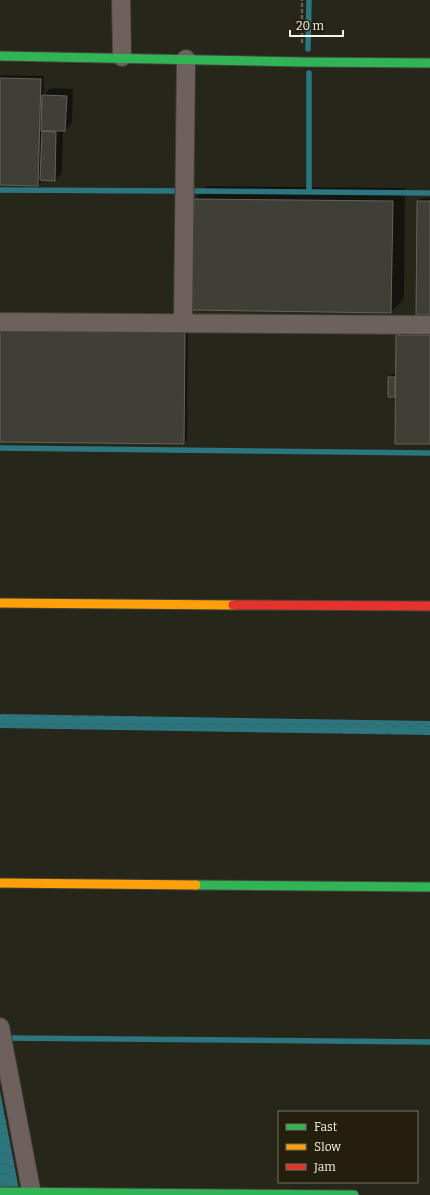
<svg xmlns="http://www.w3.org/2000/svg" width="430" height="1195" font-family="Bitter,serif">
	<defs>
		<pattern id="water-waves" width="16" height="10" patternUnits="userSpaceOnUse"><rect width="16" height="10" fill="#2c777f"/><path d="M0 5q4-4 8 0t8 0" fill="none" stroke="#3c5e5f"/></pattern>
	</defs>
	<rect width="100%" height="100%" fill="#27261b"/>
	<path fill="url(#water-waves)" d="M0 714 430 721V735L0 728Z
		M0 1091 20 1195 0 1193Z"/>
	<path fill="#0007" d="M0 75 44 76V95L50 88 73 89 72 123 65 130H63L62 173 55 180 41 179V182L38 185 0 184Z
		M207 186 405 188 404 299 391 312 195 199Z
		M422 198H430V314H417L418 201Z
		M188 329 187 440 184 443 0 441Z
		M401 332H430V443L397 396H389V377L392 374H397V335Z"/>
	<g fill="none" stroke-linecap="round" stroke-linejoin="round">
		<path stroke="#2c777f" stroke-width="5.5" d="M308 49 309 0
			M0 190 177 191
			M191 191 430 193
			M309 192V73
			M0 448 430 453
			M6 1038 430 1042"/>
	</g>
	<path fill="#403f36" stroke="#65635a" d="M0 78 41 79 38 186 0 185Z
		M42 95 67 96 65 131H41Z
		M42 131 56 132 55 181 40 180Z
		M194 199 393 201 391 313 192 310Z
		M417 201H430V315H416Z
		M0 330 185 332 184 444 0 442Z
		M396 335H430V444H395Z
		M388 377H395V397H388Z"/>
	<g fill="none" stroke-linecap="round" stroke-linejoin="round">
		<g stroke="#434238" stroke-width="20">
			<path id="street" d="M121 0 122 57
				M0 322 430 325
				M183 323 186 59
				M0 1027 32 1195"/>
		</g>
		<g stroke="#434238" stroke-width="11">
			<path id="fast" d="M0 56 301 62 430 63
				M196 885 430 887
				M0 1192 354 1195"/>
		</g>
		<g stroke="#434238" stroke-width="11">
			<path id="slow" d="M0 603 233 605
				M0 883 196 885"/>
		</g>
		<g stroke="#434238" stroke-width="11">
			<path id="jam" d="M233 605 430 606"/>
		</g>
		<path stroke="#665e58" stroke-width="2.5" stroke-dasharray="4 2" stroke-linecap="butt" d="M302 43V0"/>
		<use href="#street" stroke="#6e615d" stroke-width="18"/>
		<use href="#fast" stroke="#30b455" stroke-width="9"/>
		<use href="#slow" stroke="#ff9f0a" stroke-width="9"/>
		<use href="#jam" stroke="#e5322d" stroke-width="9"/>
	</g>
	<rect x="278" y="1111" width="140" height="72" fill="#231f0c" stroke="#777464"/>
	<rect x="286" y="1124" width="20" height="6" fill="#30b455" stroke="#777464"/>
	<text x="314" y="1131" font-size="12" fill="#f6f4e7">Fast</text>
	<rect x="286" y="1144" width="20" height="6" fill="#ff9f0a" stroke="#777464"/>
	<text x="314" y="1151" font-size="12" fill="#f6f4e7">Slow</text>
	<rect x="286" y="1164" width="20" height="6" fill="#e5322d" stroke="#777464"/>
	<text x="314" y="1171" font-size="12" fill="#f6f4e7">Jam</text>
	<path d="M290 30v6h53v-6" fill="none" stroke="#f6f4e7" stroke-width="2"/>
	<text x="296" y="30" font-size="12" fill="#f6f4e7" stroke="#231f0c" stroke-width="3" paint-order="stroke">20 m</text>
</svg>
